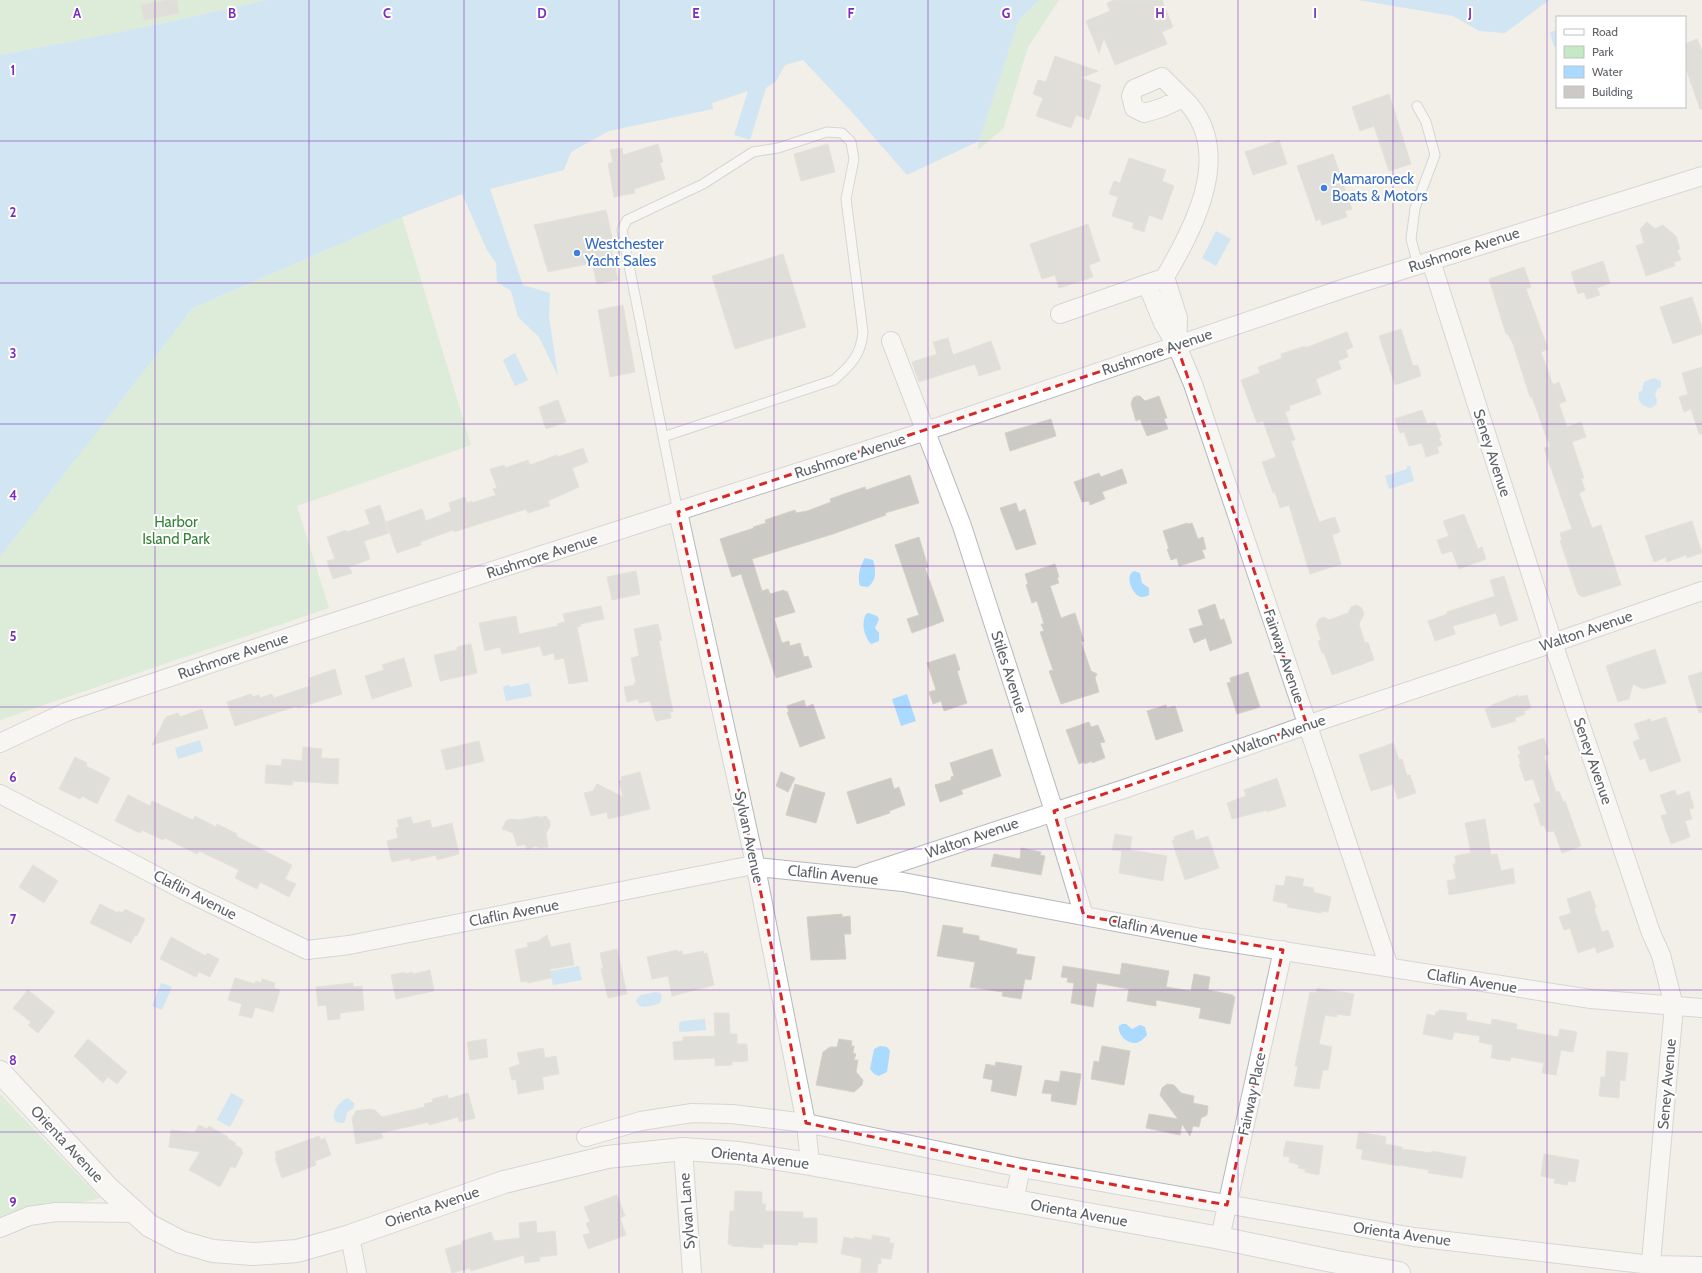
<svg xmlns="http://www.w3.org/2000/svg" width="1702" height="1273" font-family="Cabin,sans-serif">
	<rect width="100%" height="100%" fill="#f1efe8"/>
	<path fill="#c5e8c5" d="M0 0H267L151 26 0 55Z
		M1039 0H1059L1028 47 1003 129 978 150 979 141 1019 20Z
		M402 217 471 445 297 506 329 608 0 720V557L193 308Z
		M0 1094 100 1198 0 1222Z"/>
	<path fill="#aadaff" d="M267 0H1039L1019 20 979 141 907 175 851 111 803 60 785 65 776 81 766 88 750 140 734 135 748 91 712 103 713 109 609 131 571 152 564 170 490 189 523 285 550 293 549 317 558 376 539 337 518 317 511 291 497 282 496 263 487 250 462 194 402 217 193 308 0 557V55L151 26Z
		M1358 0H1549L1505 33 1479 31 1453 16Z
		M1557 30V46L1554 47 1550 32Z
		M1216 231 1231 239 1216 266 1202 258Z
		M515 353 528 380 515 386 503 360Z
		M1654 378 1661 381V387L1657 389 1655 395 1657 400 1656 405 1650 408C1640 405 1638 402 1639 392L1642 391 1644 382Z
		M1407 466H1410L1414 481 1389 489 1385 476 1407 469Z
		M865 558 873 560C876 570 877 580 868 587L860 586C857 577 860 566 865 558Z
		M1134 571 1140 573 1142 583 1149 588V595C1147 596 1144 597 1142 597 1134 597 1123 576 1134 571Z
		M869 613 877 616 879 619 875 628 879 633V641L871 644C864 636 861 624 866 614Z
		M529 683 532 696 506 701 503 688 504 686 509 685 510 687Z
		M907 694 916 721 901 726 892 699Z
		M200 740 203 751 178 759 175 748Z
		M579 966 582 980 553 985 550 971Z
		M161 983 172 987 162 1010 152 1006Z
		M656 992 660 993 662 996 660 1003C652 1006 638 1011 636 1000L641 995Z
		M705 1019 706 1030 682 1032 679 1031V1023L682 1021Z
		M1122 1024H1126L1132 1029 1140 1025 1145 1027 1147 1035C1144 1038 1141 1042 1136 1043 1127 1044 1117 1034 1119 1026Z
		M880 1046 887 1047 890 1051 887 1072 879 1076 874 1074 870 1069 874 1049Z
		M231 1093 244 1100 230 1127 217 1120Z
		M348 1098 354 1103C355 1110 351 1108 347 1113 346 1115 346 1120 344 1123 325 1125 336 1101 348 1098Z"/>
	<path fill="#cccac5" stroke="#d6d1c6" d="M167 0H177L179 13 144 20 141 5Z
		M1114 0H1162L1173 27 1162 32 1167 44 1115 65 1104 38 1099 53 1086 21 1110 11 1107 3Z
		M1697 39 1702 51V109H1700L1685 66V44Z
		M1055 56 1098 71 1081 78 1101 85 1089 120 1076 115 1071 128 1036 116 1043 98 1033 94 1038 80 1046 82Z
		M1389 94 1411 164 1389 171 1374 126 1360 131 1352 107Z
		M1279 140 1287 164 1253 175 1245 152Z
		M658 144 663 162 660 163 665 179 634 189 635 193 614 197 608 164 613 162 610 150 622 148 623 155Z
		M828 144 835 172 801 181 794 154Z
		M1333 154 1352 209 1345 211 1347 217 1322 225 1320 219 1316 221 1297 166Z
		M1129 158 1166 170 1162 181 1174 186 1162 220 1149 215 1144 232 1132 228 1134 223 1112 216 1118 197 1109 194 1114 181 1120 183Z
		M606 210 613 242 610 243 618 280 597 284 592 263 548 272 534 225Z
		M1647 222 1655 229 1663 225 1676 236 1680 249 1677 250 1681 260 1674 262 1675 266 1646 276 1636 246 1644 243 1640 229Z
		M1088 224 1100 261 1089 265 1093 277 1059 288 1055 275 1042 279 1030 244Z
		M783 254 806 327 735 349 712 276Z
		M1603 261 1610 283 1597 288 1600 295 1587 299 1584 292 1578 294 1571 272Z
		M1524 267 1531 287 1526 289 1548 349 1541 352 1553 385 1559 382 1566 401 1559 404 1567 427 1581 422 1586 437 1572 442 1584 478 1581 479 1585 490 1579 493 1592 528 1601 525 1621 585 1583 597 1578 594 1560 541 1562 540 1560 533 1572 529 1544 448 1550 447 1532 397H1530L1513 344 1508 334H1506L1489 279Z
		M1692 297 1702 328V334L1673 344 1660 307Z
		M623 305 635 372 610 377 598 310Z
		M1401 329 1413 366 1418 365 1421 376 1395 385 1379 336Z
		M1347 332 1353 347 1346 350 1348 357 1338 361 1341 369 1316 379 1321 394 1289 406 1290 410 1285 412 1295 440 1291 441 1319 522 1335 517 1340 532 1332 535 1341 564 1310 574 1289 505 1280 508 1275 492 1273 493 1262 462 1276 457 1263 421 1257 423 1241 380 1260 373 1258 367 1282 358 1281 354 1305 346V348Z
		M948 338 953 355 991 341 1001 369 979 376 975 364 919 382 912 362 937 354 933 342Z
		M1702 367V434H1699L1691 409 1684 412 1679 397 1688 394 1682 373Z
		M1136 396H1140L1145 401 1159 396 1167 418 1164 419 1168 429 1147 436 1140 419 1136 421 1131 404 1133 398Z
		M558 400 566 422 546 429 539 407Z
		M1422 410 1427 424 1435 422 1441 437 1439 438 1442 445 1437 447 1439 453 1426 457 1422 443 1409 446 1404 432 1400 433 1395 419Z
		M1051 419 1056 436 1010 451 1005 433Z
		M583 448 588 462 572 468 579 487 548 501 550 506 528 513 526 509 454 532 453 530 420 542 421 545 397 553 386 522 422 509 426 521 451 511 449 503 465 497 467 503 472 501V503L496 495 493 489 497 488 490 469 504 465 505 468 528 460 530 465 557 455 558 457Z
		M1122 469 1127 483 1102 492 1105 499 1090 505 1089 501 1082 502 1074 482 1099 473 1101 477Z
		M910 475 919 503 885 513 886 515 833 534 752 559 762 591 768 589 770 594 784 590 785 592 787 591 795 612 774 618 782 643 789 641 790 646 800 643 804 657 808 656 812 667 776 678 741 574 732 577 720 539 754 528 753 527 766 523 765 520 795 510 796 513 807 511 831 502 830 499 844 494 865 487 866 490Z
		M1016 503 1019 512 1025 509 1036 544 1016 550 1000 508Z
		M380 505 389 533 364 541 370 559 349 567 352 573 333 579 327 561 335 559 327 537 346 530 347 532 370 524 365 510Z
		M1464 514 1478 549 1482 547 1486 559 1459 569 1452 551 1442 554 1437 540 1449 536 1443 521Z
		M1692 521 1702 553 1687 558 1686 555 1667 562 1666 557 1654 562 1645 536Z
		M1187 523 1188 524 1192 523 1198 539 1203 537 1206 549 1202 550 1205 558 1179 566 1177 558 1171 560 1167 549H1169L1163 531Z
		M919 537 928 567 925 568 944 621 912 633 907 619 919 615 895 545Z
		M1055 564 1059 577 1057 578 1059 583 1050 586 1061 618 1075 613 1084 641 1081 642 1091 671 1097 674 1095 678 1099 692 1061 704 1049 671 1053 670 1040 632 1044 631 1041 624H1044L1037 601 1032 603 1026 585 1028 584 1025 574Z
		M636 571 640 594 612 600 607 577Z
		M1504 576 1518 620 1500 626 1496 613 1453 626 1455 634 1435 641 1428 621 1447 614V612L1495 596 1490 580Z
		M1215 604 1220 620 1224 619 1232 643 1210 651 1206 638 1194 643 1189 629 1203 625 1198 610Z
		M1357 605 1362 608 1364 614 1359 624 1365 643 1368 642 1374 660 1332 675 1324 653H1322L1318 641 1321 640 1316 625 1319 619 1324 617 1329 620 1348 613 1351 607Z
		M601 606 604 619 580 624 581 626 577 627 588 681 569 684 564 658 555 660 554 653 543 656 540 646 502 654 500 647 485 651 479 623 516 616 519 634 558 626 557 624 565 622 563 614Z
		M658 624 662 640 659 641 673 712H670L671 718 656 721 650 701 639 703 638 699 627 702 624 687 635 685 634 683H636L631 658 639 656 634 629Z
		M471 644 477 673 440 681 434 655 457 650V647Z
		M1655 649 1666 683 1643 689 1633 684 1629 699 1618 702 1606 666Z
		M955 654 960 670 957 671 967 703 944 711 941 701 933 704 929 692 936 690 927 663Z
		M404 658 412 686 372 699 365 676 384 670 382 665Z
		M335 669 342 694 298 708 297 706 235 726 227 702 251 694 252 697 259 695 260 698 272 694 274 698 310 686 308 681 310 680 309 678Z
		M1248 672 1260 707 1237 714 1227 683 1231 682 1230 678Z
		M1702 672V712L1699 713 1688 676Z
		M1518 695 1519 697 1527 695 1531 708 1524 711 1525 714 1515 718 1516 721 1492 728 1485 709 1492 706V705Z
		M804 700 806 707 813 704 825 738 800 747 787 712H789L787 706Z
		M1166 705 1167 708 1175 706 1183 731 1156 740 1147 711Z
		M202 709 208 728 152 745 166 717 178 713 180 717Z
		M1666 717 1681 761 1650 772 1645 758 1640 760 1633 742 1640 739 1634 724 1650 719 1651 722Z
		M1089 722 1091 727 1098 725 1105 742 1100 743 1105 758 1092 763V761L1085 764 1084 762 1079 764 1066 730Z
		M1544 738 1549 754 1544 756 1556 792 1559 791 1563 802 1565 801 1581 846 1562 853 1554 831 1547 832 1544 825 1541 826 1534 804 1541 802 1533 779 1525 781 1519 764H1521L1518 755 1521 754 1518 747Z
		M479 741 484 761 446 770 441 750Z
		M1393 743 1399 760 1402 759 1407 776 1410 775 1416 793 1398 799 1393 784 1371 791 1359 755Z
		M303 747 322 749 321 758 339 759 338 784 293 781 292 785 265 783 266 765 281 766 282 759 302 761Z
		M992 749 1001 776 961 790 963 794 940 802 935 785 951 780V777L954 776 950 763Z
		M75 757 87 763 86 766 110 778 97 804 82 796 80 799 59 789Z
		M640 772 650 809 608 819 607 812 591 816 584 793 593 791 597 784 623 797 619 781 622 780 621 777Z
		M781 772 795 778 788 792 776 786Z
		M891 778 894 789 899 787 905 805 889 811 890 813 857 824 847 792Z
		M1277 778 1286 806 1267 812V810L1232 819 1227 803 1246 796 1244 790Z
		M795 784 825 793 816 823 786 815Z
		M1675 790 1677 796 1689 791 1694 808 1689 809 1692 819 1685 821 1690 837 1671 844 1661 816 1667 814 1660 795Z
		M128 795 150 806 152 801 193 820 195 816 216 827 217 824 237 834 236 836 292 865 285 879 296 884 289 897 260 882 257 889 235 878 239 870 199 851 197 854 165 838 163 840 142 830 140 833 115 821Z
		M539 816V818L546 816 550 821V826L546 833 548 847 539 848 536 846 527 849 525 844 517 846 513 833 502 829 506 821 510 819 519 820Z
		M411 817 413 824 430 820 432 828 452 823 459 854 437 860 436 855 411 861 410 858 392 862 387 841 398 838 396 828 399 827 397 820Z
		M1485 819 1491 855 1497 854 1501 871 1513 868 1515 883 1449 895 1447 881 1456 879 1453 864H1456L1455 856 1471 853 1465 823Z
		M1193 830 1196 840 1208 836 1219 868 1185 880 1172 841 1175 839 1174 837Z
		M1115 834 1132 837 1130 850 1167 856 1163 881 1119 873 1122 851 1112 850Z
		M1021 848 1041 852 1040 855 1045 856 1041 875 991 866 994 854 1020 859Z
		M33 865 58 881 44 903 19 887Z
		M1286 876 1304 879 1302 886 1314 888 1313 892 1331 897 1328 912 1322 911 1321 913 1287 907 1288 904 1273 901 1276 885 1284 886Z
		M1590 891 1596 907 1594 908 1602 932 1608 930 1614 947 1597 953 1595 947 1578 953 1570 928 1564 930 1559 917 1571 913 1567 899Z
		M100 904 118 913 119 911 122 913 125 909 145 919 137 936 135 935 131 943 90 923Z
		M842 914V917L850 916 851 934H844L846 959 811 960 807 917Z
		M943 925 963 928 962 933 979 936V940L1017 949 1016 954 1035 957 1031 980 1025 979 1021 999 1002 996 1003 992 970 987 975 962 937 956Z
		M547 935 551 947 570 943 574 965 550 969 551 978 528 983 527 981 521 982 515 950 528 947 527 943 538 941Z
		M171 937 206 956 207 953 219 959 210 977 199 972 196 977 160 959Z
		M617 949 627 994 608 998 601 969 603 968 600 953Z
		M677 950 678 952 682 951 683 955 703 951 704 954 707 953 714 985 672 996 668 976 652 979 647 957Z
		M1122 963 1169 971 1166 987 1191 991 1194 974 1210 977 1208 990 1233 995V996L1235 997 1230 1024 1199 1018 1201 1008 1156 1000V1006L1127 1001 1129 989 1097 983 1093 1007 1071 1003 1074 983 1067 982 1068 978 1061 977 1063 966 1120 975Z
		M430 970 434 991 396 999 391 975 405 972V974L412 972 413 974Z
		M235 978 255 984 256 981 261 983 262 979 275 983 274 988 280 990 273 1012 255 1007 252 1018 239 1015 242 1004 228 1000Z
		M353 983V987L362 986 364 1010 340 1013V1019L328 1020 326 1005 318 1006 316 987Z
		M1317 988 1354 994 1350 1016 1337 1014V1017L1325 1015 1319 1044 1332 1047 1328 1070H1323L1319 1089 1294 1086 1298 1066H1295L1310 992 1316 993Z
		M28 990 55 1012 38 1033 28 1025 31 1022 13 1008Z
		M1439 1010 1467 1013 1466 1020 1491 1025 1492 1019 1517 1024 1516 1029 1558 1037 1560 1029 1577 1032 1573 1052 1561 1050 1556 1075 1542 1073 1544 1063 1511 1057 1510 1061 1491 1058 1493 1045 1479 1042 1480 1036 1454 1032 1452 1040 1423 1034 1427 1014 1435 1016 1436 1012H1438Z
		M714 1013H729L730 1034H737V1044H747L748 1061 732 1062V1065L715 1066V1058L674 1060 673 1042 683 1041V1037L715 1036Z
		M88 1039 127 1072 117 1084 108 1077 103 1083 74 1056Z
		M486 1039 488 1057 470 1060 467 1042Z
		M839 1039 852 1041 851 1046H854L853 1053 856 1054 854 1060H858L856 1072 863 1080 862 1085 854 1092 816 1085 823 1052 830 1047H837Z
		M1102 1046 1130 1051 1124 1085 1091 1079 1094 1061 1099 1062Z
		M543 1048 545 1058 556 1056 559 1074 542 1077 544 1089 518 1094 516 1079 512 1080 509 1068 520 1064 517 1053Z
		M1607 1051 1628 1053 1625 1081 1620 1080 1619 1098 1599 1096 1601 1077H1605Z
		M996 1062 1022 1066 1016 1096 991 1091 993 1080 983 1078 986 1064 995 1066Z
		M1061 1071 1081 1074 1076 1105 1051 1101 1052 1094 1042 1093 1045 1080 1059 1082Z
		M1167 1084 1174 1085 1181 1093 1194 1096 1193 1103 1208 1106 1207 1115 1201 1118 1199 1127 1193 1126 1190 1136 1182 1124 1180 1135 1146 1128 1149 1114 1178 1119 1160 1095 1162 1088Z
		M468 1093 475 1118 459 1122 458 1117 429 1125V1122L381 1133 383 1138 356 1144 352 1118 356 1111 370 1109 375 1110 382 1117 425 1107 424 1104 433 1102 432 1099 448 1095V1099Z
		M199 1125 207 1129 209 1126 228 1137 227 1138 236 1143 235 1145 242 1149 241 1151 243 1152 235 1168 231 1166 220 1187 189 1170 200 1152 169 1147 171 1130 194 1133Z
		M1359 1132 1386 1137 1385 1144 1402 1147V1149L1432 1153V1151L1466 1157 1462 1178 1428 1173 1429 1170 1399 1165V1166L1361 1159 1363 1150 1356 1148Z
		M319 1136 321 1140 325 1138 331 1155 315 1161 316 1165 282 1178 275 1158 277 1157 275 1152Z
		M1286 1141 1323 1146 1319 1175 1305 1172V1169L1298 1168 1299 1165 1289 1162 1290 1157 1283 1156Z
		M1544 1154 1579 1160 1575 1182 1568 1181 1567 1185 1554 1183 1555 1179 1541 1176Z
		M735 1191 762 1192V1204H766L765 1211 803 1212V1218H817V1243L798 1242V1245L763 1244V1248L731 1246 732 1244H728L730 1211H734Z
		M617 1195 625 1216 620 1218 626 1235 588 1249 583 1235 590 1233 586 1223 590 1222 584 1207Z
		M536 1221 537 1233 555 1231 557 1255 539 1257 540 1261 525 1263 524 1255 471 1271 470 1268 452 1273 445 1249 462 1244V1241L491 1232 494 1241 520 1238 519 1223Z
		M872 1235 890 1238 889 1243H894L891 1259 881 1258V1264L878 1263 877 1273H860L862 1260H861V1258L841 1254 844 1237 854 1239V1237L872 1240Z"/>
	<g fill="none" stroke-linecap="round" stroke-linejoin="round">
		<g stroke="#b5b8bc" stroke-width="11">
			<path id="service" d="M1417 106 1426 122 1435 155 1415 208 1411 239 1418 265
				M663 437 834 380C851 365 861 355 863 332L846 199 854 159 851 142 842 133 827 132 778 148 753 152 703 184 627 220 622 230 678 512"/>
		</g>
		<g stroke="#b5b8bc" stroke-width="20">
			<path id="minor" d="M1162 77 1183 98 1161 108 1144 113 1134 108 1131 96 1134 89Z
				M1431 261 1553 643 1651 933 1661 955 1674 1006 1650 1273
				M1147 284 1163 323 1177 346 1193 384 1389 967
				M1060 314 1158 280
				M891 341 962 526 1054 811 1056 823 1084 916
				M1177 346 1178 318 1165 277C1195 226 1236 149 1183 98
				M678 512 756 868 806 1123 810 1164
				M0 743 66 712 322 626 926 431 1351 286 1702 176
				M0 794 189 893 307 950 349 945 748 866 903 882 1201 938 1591 999 1702 1008
				M862 875 1124 789 1307 725 1553 643 1702 591
				M586 1137 641 1121 692 1113 732 1114 806 1123 1021 1168 1414 1237 1651 1265 1702 1266
				M683 1149 692 1273
				M1014 1201 1021 1168
				M0 1228 29 1216 56 1212 136 1213
				M350 1236 357 1273
				M1220 1238 1283 950"/>
		</g>
		<g stroke="#b5b8bc" stroke-width="24">
			<path id="tertiary" d="M0 1072 109 1189 150 1226 181 1242 213 1251 253 1254 297 1251 350 1236 504 1182 607 1157 683 1149 739 1153 810 1164 1220 1238 1337 1262 1399 1273"/>
		</g>
		<use href="#service" stroke="#fff" stroke-width="9"/>
		<use href="#minor" stroke="#fff" stroke-width="18"/>
		<use href="#tertiary" stroke="#fff" stroke-width="22"/>
	</g>
	<path d="M0 0H1702V1273H0ZM1177 346 1307 725 1054 811 1084 916 1283 950 1227 1205 1021 1168 806 1123 756 868 678 512Z" fill="#f1efe8" fill-opacity=".55" fill-rule="evenodd"/>
	<path fill="none" stroke="#d62828" stroke-width="3" stroke-dasharray="8 5" stroke-linejoin="round" d="M1177 346 1307 725 1054 811 1084 916 1283 950 1227 1205 1021 1168 806 1123 756 868 678 512Z"/>
	<path fill="none" stroke="#7b2cbf" stroke-width="1" stroke-opacity="0.55" d="M155 0V1273M309 0V1273M464 0V1273M619 0V1273M774 0V1273M928 0V1273M1083 0V1273M1238 0V1273M1393 0V1273M1547 0V1273M0 141H1702M0 283H1702M0 424H1702M0 566H1702M0 707H1702M0 849H1702M0 990H1702M0 1132H1702"/>
	<g fill="#3f7fe0" stroke="#fff" stroke-width="1.5">
		<circle cx="1324" cy="188" r="4"/>
		<circle cx="577" cy="253" r="4"/>
	</g>
	<g text-anchor="middle" stroke-width="4" stroke-linejoin="round" paint-order="stroke">
		<g font-size="15" fill="#366cbe" stroke="#fff" text-anchor="start">
			<text x="1332" y="184">Mamaroneck<tspan x="1332" dy="17">Boats &amp; Motors</tspan></text>
			<text x="585" y="249">Westchester<tspan x="585" dy="17">Yacht Sales</tspan></text>
		</g>
		<g font-size="15" fill="#5f6368" stroke="#fff">
			<text transform="translate(1464 250) rotate(-18)" y="5">Rushmore Avenue</text>
			<text transform="translate(1157 352) rotate(-19)" y="5">Rushmore Avenue</text>
			<text transform="translate(1492 453) rotate(72)" y="5">Seney Avenue</text>
			<text transform="translate(850 456) rotate(-18)" y="5">Rushmore Avenue</text>
			<text transform="translate(542 556) rotate(-18)" y="5">Rushmore Avenue</text>
			<text transform="translate(1586 631) rotate(-19)" y="5">Walton Avenue</text>
			<text transform="translate(233 656) rotate(-19)" y="5">Rushmore Avenue</text>
			<text transform="translate(1284 656) rotate(71)" y="5">Fairway Avenue</text>
			<text transform="translate(1009 672) rotate(72)" y="5">Stiles Avenue</text>
			<text transform="translate(1279 735) rotate(-19)" y="5">Walton Avenue</text>
			<text transform="translate(1593 761) rotate(71)" y="5">Seney Avenue</text>
			<text transform="translate(749 837) rotate(78)" y="5">Sylvan Avenue</text>
			<text transform="translate(972 838) rotate(-19)" y="5">Walton Avenue</text>
			<text transform="translate(833 875) rotate(6)" y="5">Claflin Avenue</text>
			<text transform="translate(195 895) rotate(27)" y="5">Claflin Avenue</text>
			<text transform="translate(514 913) rotate(-11)" y="5">Claflin Avenue</text>
			<text transform="translate(1153 929) rotate(11)" y="5">Claflin Avenue</text>
			<text transform="translate(1472 981) rotate(9)" y="5">Claflin Avenue</text>
			<text transform="translate(1667 1084) rotate(-85)" y="5">Seney Avenue</text>
			<text transform="translate(1252 1094) rotate(-78)" y="5">Fairway Place</text>
			<text transform="translate(67 1144) rotate(47)" y="5">Orienta Avenue</text>
			<text transform="translate(760 1158) rotate(7)" y="5">Orienta Avenue</text>
			<text transform="translate(432 1207) rotate(-19)" y="5">Orienta Avenue</text>
			<text transform="translate(687 1211) rotate(-94)" y="5">Sylvan Lane</text>
			<text transform="translate(1079 1213) rotate(10)" y="5">Orienta Avenue</text>
			<text transform="translate(1402 1234) rotate(8)" y="5">Orienta Avenue</text>
		</g>
		<g font-size="15" fill="#348238" stroke="#fff">
			<text x="176" y="527">Harbor<tspan x="176" dy="17">Island Park</tspan></text>
		</g>
	</g>
	<g font-size="13" text-anchor="middle" font-weight="bold" fill="#7b2cbf" stroke="#fff" stroke-width="4" stroke-linejoin="round" paint-order="stroke">
		<text x="77" y="18">A</text>
		<text x="232" y="18">B</text>
		<text x="387" y="18">C</text>
		<text x="542" y="18">D</text>
		<text x="696" y="18">E</text>
		<text x="851" y="18">F</text>
		<text x="1006" y="18">G</text>
		<text x="1160" y="18">H</text>
		<text x="1315" y="18">I</text>
		<text x="1470" y="18">J</text>
		<text x="13" y="75">1</text>
		<text x="13" y="217">2</text>
		<text x="13" y="358">3</text>
		<text x="13" y="500">4</text>
		<text x="13" y="641">5</text>
		<text x="13" y="782">6</text>
		<text x="13" y="924">7</text>
		<text x="13" y="1065">8</text>
		<text x="13" y="1207">9</text>
	</g>
	<rect x="1556" y="16" width="130" height="92" fill="#ffffff" stroke="#bfc1c3"/>
	<rect x="1564" y="29" width="20" height="6" fill="#ffffff" stroke="#bfc1c3"/>
	<text x="1592" y="36" font-size="12" fill="#5f6368">Road</text>
	<rect x="1564" y="46" width="20" height="12" fill="#c5e8c5" stroke="#bfc1c3"/>
	<text x="1592" y="56" font-size="12" fill="#5f6368">Park</text>
	<rect x="1564" y="66" width="20" height="12" fill="#aadaff" stroke="#bfc1c3"/>
	<text x="1592" y="76" font-size="12" fill="#5f6368">Water</text>
	<rect x="1564" y="86" width="20" height="12" fill="#cccac5" stroke="#bfc1c3"/>
	<text x="1592" y="96" font-size="12" fill="#5f6368">Building</text>
</svg>
